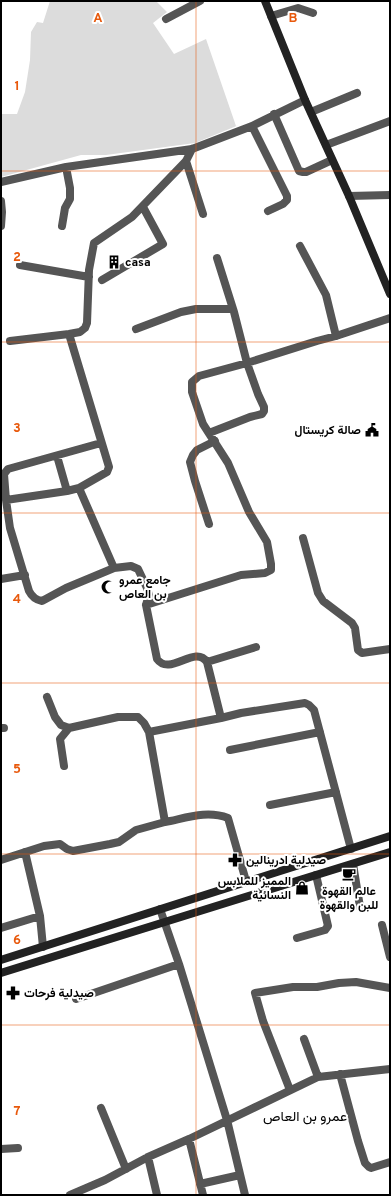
<svg xmlns="http://www.w3.org/2000/svg" width="391" height="1196" font-family="Overpass,Vazirmatn,sans-serif">
	<rect width="100%" height="100%" fill="#fff"/>
	<path fill="#dcdcdc" d="M50 1H156L167 12 153 23 174 54 206 39 236 126 239 125 195 143 106 155H81L1 177V114H17L25 92 30 60 31 32 37 22 43 23Z"/>
	<g fill="none" stroke-linecap="round" stroke-linejoin="round">
		<path stroke="#555" stroke-width="8" d="M271 16 298 8 313 13
			M166 19 200 1
			M311 112 357 93
			M274 114 299 171 303 172H306L332 160
			M252 126 287 196V200L283 204 268 211
			M326 145 390 121
			M186 161 203 214
			M1 182 66 167 192 149 252 126 305 100
			M349 196 390 195
			M1 201 2 212 1 226
			M62 226 65 208 70 199V188L66 167
			M300 246 326 295 336 336
			M20 265 89 277
			M102 280 163 244 143 207
			M136 329 181 312 196 309H233
			M69 334 109 467 107 472 79 488 114 568 131 566 138 569 147 588 149 595 146 605 241 575 265 573 271 570V564L267 542 249 512 228 463 203 424 192 392V382L199 376 247 363 317 341 336 336 390 318
			M10 341 69 334 80 332 85 328 87 323 89 270 94 243 132 217 186 161 192 149
			M209 433 250 417 262 414 264 411V407L258 394 247 363 234 312 217 258
			M57 456 67 491
			M79 488 67 491 6 500 10 528 29 591C32 597 36 600 42 601L66 588 114 568
			M6 500 4 474 8 469 101 443
			M209 524 195 481 190 462 193 455 197 450 215 441
			M303 538 318 593 323 601 352 623 355 628 358 650 362 653 390 649
			M1 579 25 575
			M146 605 157 659C170 677 195 644 207 662L221 718 241 713 305 703 309 705 314 710 351 849
			M207 662 256 647
			M47 697 55 717 61 725 69 728 118 717H138L144 723 149 732 165 822C186 818 207 810 228 818L246 881
			M1 728H4
			M149 732 221 718
			M230 750 320 732
			M64 766 60 739 69 728
			M270 805 336 792
			M25 852 40 916 43 947
			M1 860 44 846 60 844 67 849 73 851 110 844 119 842 136 830 165 822
			M353 864 360 907
			M160 909 179 964 227 1120 245 1195
			M382 925 390 957
			M1 928 40 916
			M297 938 325 930 328 926 316 875
			M76 999 179 964
			M304 1039 318 1077
			M340 1074 358 1141 365 1163 369 1167 371 1168 390 1162
			M290 1090 263 1021 255 993 293 987H317L339 983 356 982 390 988
			M101 1108 126 1169
			M189 1139 203 1195
			M1 1149 18 1148
			M148 1157 157 1195
			M200 1184 240 1175
			M70 1195 105 1180 148 1157 189 1139 318 1077 390 1069"/>
		<path stroke="#222" stroke-width="8" d="M265 1 305 100 349 196 390 294
			M1 960 390 836
			M1 973 390 852"/>
	</g>
	<path fill="none" stroke="#e8590c" stroke-width="1" stroke-opacity="0.55" d="M196 1V1195M1 171H390M1 342H390M1 513H390M1 683H390M1 854H390M1 1025H390"/>
	<defs>
		<g id="building-bare" transform="scale(1.08)"><path d="M-4-6H4V6H1V3H-1V6H-4ZM-2.5-4.3h1.7v1.8h-1.7ZM.8-4.3h1.7v1.8H.8ZM-2.5-1h1.7V.8h-1.7ZM.8-1h1.7V.8H.8Z" fill="#000" stroke="#fff" stroke-width="2.5" paint-order="stroke"/></g>
		<g id="civic-bare" transform="scale(1.08)"><path d="M-.6-6.5H3V-4.5H.6V-3L4-1V1h2V6H-6V1h2V-1L-.6-3ZM-1.2 2.5V6h2.4V2.5Z" fill="#000" stroke="#fff" stroke-width="2.5" paint-order="stroke"/></g>
		<g id="mosque-bare" transform="scale(1.08)"><path d="M3.5-4.9A6 6 0 1 0 3.5 4.9A5 5 0 1 1 3.5-4.9Z" fill="#000" stroke="#fff" stroke-width="2.5" paint-order="stroke"/></g>
		<g id="pharmacy-bare" transform="scale(1.08)"><path d="M-2-6h4v4h4v4h-4v4h-4v-4h-4v-4h4Z" fill="#000" stroke="#fff" stroke-width="2.5" paint-order="stroke"/></g>
		<g id="cafe-bare" transform="scale(1.08)"><path d="M-5.5-4.5H6V0H3Q3 3.5 0 3.5H-2.5Q-5.5 3.5-5.5 0ZM3-3.2v2h1.7v-2ZM-6 4.5H4V6H-6Z" fill="#000" stroke="#fff" stroke-width="2.5" paint-order="stroke"/></g>
		<g id="shop-bare" transform="scale(1.08)"><path d="M-5-2.5h2.3a2.7 3.5 0 0 1 5.4 0H5L5.5 6h-11ZM-1.5-2.5h3a1.5 2.3 0 0 0-3 0Z" fill="#000" stroke="#fff" stroke-width="2.5" paint-order="stroke"/></g>
	</defs>
	<g fill-rule="evenodd">
		<use href="#building-bare" x="114" y="262"/>
		<use href="#civic-bare" x="372" y="430"/>
		<use href="#mosque-bare" x="108" y="587"/>
		<use href="#pharmacy-bare" x="235" y="860"/>
		<use href="#cafe-bare" x="349" y="874"/>
		<use href="#shop-bare" x="302" y="888"/>
		<use href="#pharmacy-bare" x="13" y="993"/>
	</g>
	<g text-anchor="middle" stroke-width="4" stroke-linejoin="round" paint-order="stroke">
		<g font-size="12" font-weight="bold" fill="#000" stroke="#fff" text-anchor="start">
			<text x="125" y="266">casa</text>
			<text x="361" y="434" text-anchor="end">صالة كريستال</text>
			<text x="119" y="584">جامع عمرو<tspan x="119" dy="14">بن العاص</tspan></text>
			<text x="246" y="864">صيدلية ادرينالين</text>
			<text x="291" y="885" text-anchor="end">المميز للملابس<tspan x="291" dy="14">النسائية</tspan></text>
			<text x="349" y="895" text-anchor="middle">عالم القهوة<tspan x="349" dy="14">للبن والقهوة</tspan></text>
			<text x="24" y="997">صيدلية فرحات</text>
		</g>
		<g font-size="14" fill="#000" stroke="#fff">
			<text x="305" y="1121">عمرو بن العاص</text>
		</g>
	</g>
	<g font-size="13" text-anchor="middle" font-weight="bold" fill="#e8590c" stroke="#fff" stroke-width="4" stroke-linejoin="round" paint-order="stroke">
		<text x="98" y="22">A</text>
		<text x="293" y="22">B</text>
		<text x="17" y="90">1</text>
		<text x="17" y="261">2</text>
		<text x="17" y="432">3</text>
		<text x="17" y="603">4</text>
		<text x="17" y="773">5</text>
		<text x="17" y="944">6</text>
		<text x="17" y="1115">7</text>
	</g>
	<rect width="391" height="1196" fill="none" stroke="#000000" stroke-width="4"/>
</svg>
